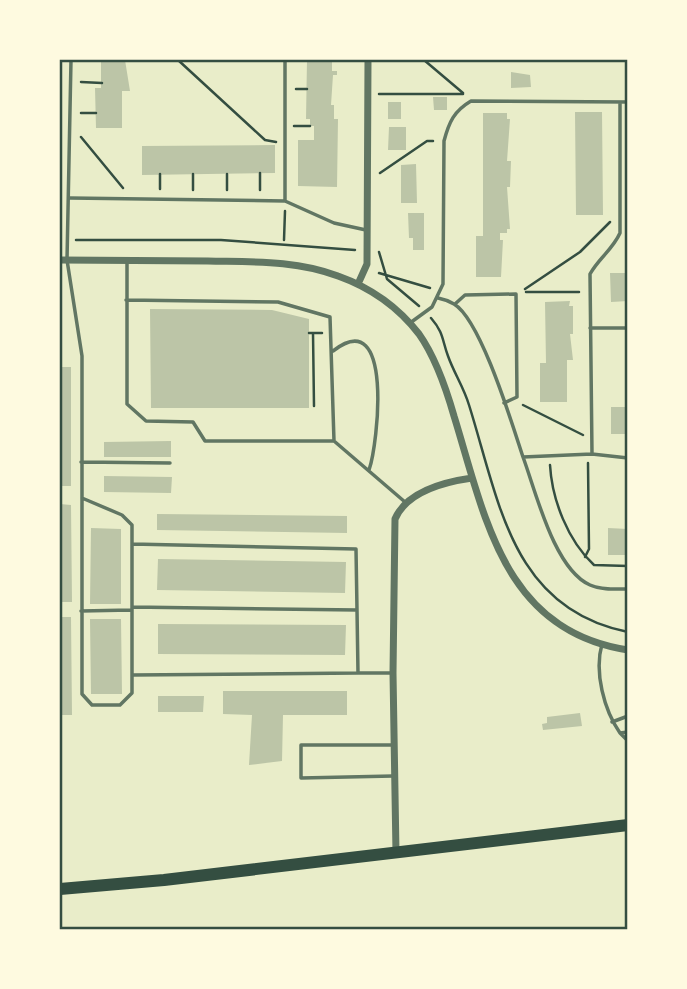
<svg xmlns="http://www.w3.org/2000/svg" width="687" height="989" font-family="Arial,sans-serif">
	<rect width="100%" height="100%" fill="#e9edc9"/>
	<path fill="#bcc5a7" d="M101 60H125L130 91H122V128H96L95 88H101Z
		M307 60H332V71H337V75H333L331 105H334V119H338L337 187 298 186V140H314V126H310V119H306Z
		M511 72 530 75 531 87 511 88Z
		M433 97H447V110H434Z
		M388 102H401V119H388Z
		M575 112H602L603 215H576Z
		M483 113H507V119H510L507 161H511L510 187H507L510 229H507V233H500V240H503L501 277H476V236H483Z
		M389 127H406V150H388Z
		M275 145V173L142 175V146Z
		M416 164 417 203H401V165Z
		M408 213H424V250H413V238H409Z
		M610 273H628V301L611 302Z
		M570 301 569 306H573V334H570L573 360H567V402H540V363H546L545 302Z
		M150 309 272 310 309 319V408H151Z
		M60 367H71V486H60Z
		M611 407H628V434H611Z
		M171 441V457H104V442Z
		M104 476 172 477 171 493 104 492Z
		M60 504 71 505 72 602H60Z
		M157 514 347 516V533L157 530Z
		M91 528 121 529V604H90Z
		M608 528 628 529V555H608Z
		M158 559 346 562 345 593 157 590Z
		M60 617H71L72 715H60Z
		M90 619H121L122 694H91Z
		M158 624 346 625 345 655 158 654Z
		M223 691H347V715H283L282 761 249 765 252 715 223 714Z
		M158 696H204L203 712H158Z
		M580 713 582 726 543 730 542 724 547 723V717Z"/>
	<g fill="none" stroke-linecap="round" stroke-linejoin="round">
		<path stroke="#344e41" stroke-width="2.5" d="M178 60 265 140 276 142
			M424 60 463 93
			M81 82 102 83
			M296 89H307
			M379 94H463
			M81 113H96
			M294 126H310
			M81 137 123 188
			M380 173 427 141H433
			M160 174V189
			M193 174V190
			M227 190V174
			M260 190V173
			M76 240H221L355 250
			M284 240 285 211
			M379 252 387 279 419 306
			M379 273 430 288
			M525 289 580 252 610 222
			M526 292H579
			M431 318C444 333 442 340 448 356 454 373 464 388 469 405 499 500 511 609 628 632
			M309 333H322
			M313 333 314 406
			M523 405 583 435
			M550 465C552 500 568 541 594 565L628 566
			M585 557 589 549 588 463"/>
		<path stroke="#617663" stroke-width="3.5" d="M71 60 67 260 82 356V694L92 705H120L132 693V525L122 515 82 498
			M285 60V201L334 223 366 230
			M70 198 285 201
			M127 261V404L146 421 193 422 205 441H334L405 502
			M438 298C443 299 449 301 454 304 481 320 512 424 523 457L592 454 590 274C599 258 613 249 620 233V102
			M126 300 278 302 330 317 334 441
			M455 304 465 295 516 294 517 397 504 403
			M410 323 432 307 443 284 444 141C449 122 454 111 471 101L628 102
			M590 328H628
			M333 351C394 303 378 444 369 470
			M592 454 628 458
			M523 457C536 492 554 569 590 585 601 590 616 589 628 589
			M81 462 170 463
			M132 544 356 549 357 610
			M132 607 357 610 358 673 133 675
			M81 611 131 610
			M602 644C594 672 604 710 620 733L628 732
			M358 673H393
			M612 722 628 716
			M620 733 628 741
			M393 745H301V778L393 776"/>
		<path stroke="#617663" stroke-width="7" d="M60 260C109 260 158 261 208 261 252 262 296 260 338 276 369 287 398 307 419 334 436 358 446 388 454 416 485 516 503 631 628 650
			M358 284 367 264 368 60
			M396 853 393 673 395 519C407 491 444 482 472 478"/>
		<path stroke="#344e41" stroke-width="12" d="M60 889 164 880 628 825"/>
	</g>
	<rect width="687" height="989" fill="none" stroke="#fefae0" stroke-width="122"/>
	<rect x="61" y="61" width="565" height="867" fill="none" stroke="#344e41" stroke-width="2.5"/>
</svg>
